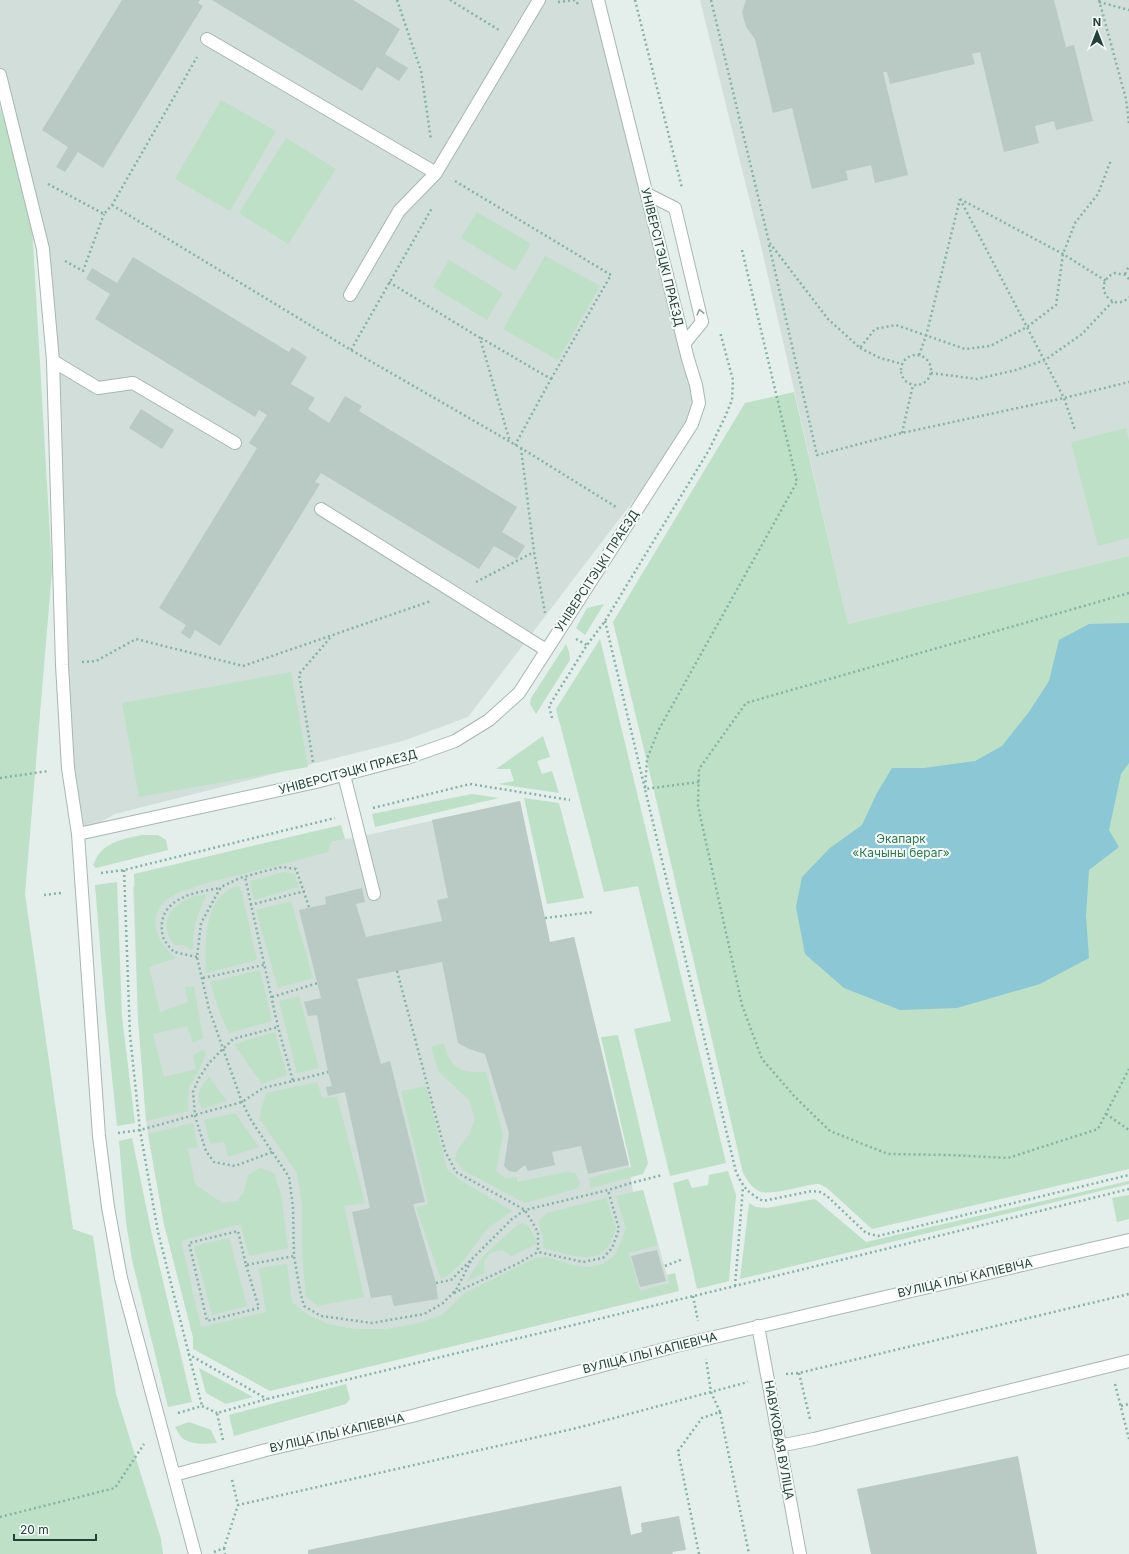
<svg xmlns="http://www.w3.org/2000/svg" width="1129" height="1554" font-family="Inter,sans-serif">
	<rect width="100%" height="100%" fill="#e4eeea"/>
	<path fill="#d2ded9" d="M0 0H598L696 385 692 424 468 717 403 741 115 814 78 834 62 665 43 249 0 78Z
		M700 0H1129V556L848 624 761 246Z
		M520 801 550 942 574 937 629 1165 633 1192 643 1190 669 1283 640 1292 263 1380 193 1337 164 1224 147 1128 138 1018 133 887 345 839 354 838Z"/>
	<path fill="#bde0c7" d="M221 100 276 131 230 211 175 179Z
		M0 107 31 209 52 570 25 894 73 1229 93 1236 116 1394 161 1539 163 1554H0Z
		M286 138 336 169 288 244 239 213Z
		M477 212 531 244 515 271 461 238Z
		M545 256 600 286 558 360 503 329Z
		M449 260 503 293 487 320 433 287Z
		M794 392 848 624 1129 556V1169L872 1229 827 1188 819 1184C804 1184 769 1198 757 1190 750 1186 747 1179 743 1173L656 799 613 622 745 403Z
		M1126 428 1129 441V538L1098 546 1071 442Z
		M604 604 585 635 576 628 587 608Z
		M600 639 726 1163 670 1176 634 1029 671 1021 638 886 604 892 556 709Z
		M566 644 569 652 570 660 536 714 530 704 531 698Z
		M291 672 308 767 139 797 122 703Z
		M543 736 550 757 537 761 542 774 552 771 559 793 498 784 514 781 510 769H496Z
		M472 794 499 798 375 827 372 814Z
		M524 798 559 803 584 898 547 904Z
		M341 825 345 839 331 842 328 852C302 859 277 866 251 872 231 877 176 888 163 903 147 923 159 945 176 958L149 967 160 1012 188 1002 185 987 194 986 203 1038 193 1043 187 1026 153 1034 164 1077 196 1069 193 1055 203 1050 206 1054 197 1074 189 1087 188 1101 189 1111 146 1121 138 1018 134 874Z
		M142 835H158L166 840 168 850 96 868 93 865C95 862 96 857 99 854 109 841 127 838 142 835Z
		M284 872 295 874 299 887 254 900 250 881Z
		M117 882 122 1017 135 1123 117 1126 105 1008 95 885Z
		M240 886 257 960 206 973C205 945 203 892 240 886Z
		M207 894C197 916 193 925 193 950L183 945H175C157 925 170 905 192 897 197 895 202 895 207 894Z
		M291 901 313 978 278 988 256 910Z
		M260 970 272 1021 229 1033 220 1014 210 982Z
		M299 996 319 1068 297 1073 279 1001Z
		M275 1032 287 1075 262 1084 234 1044Z
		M618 1035 648 1163 643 1174 591 1188 589 1178 631 1167 601 1037Z
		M444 1043C450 1069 461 1073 486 1072L503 1134 496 1171 505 1178 517 1177V1182L566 1172 575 1173 580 1183 578 1188 525 1203 463 1170 455 1160 457 1151 469 1135 475 1118 469 1100 439 1072 431 1047Z
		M209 1077 227 1101 202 1109C195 1095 199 1088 209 1077Z
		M317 1082 322 1098 337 1097 365 1203 344 1206 364 1297 318 1306 306 1297 302 1253V1205L297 1173 259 1118 266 1093Z
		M426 1086 447 1169 460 1180 512 1211C503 1218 492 1224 485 1232 471 1248 461 1270 441 1279L416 1208 428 1204 401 1091Z
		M235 1113 259 1147 228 1157 224 1142 210 1144 204 1120Z
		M193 1123 198 1147 188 1149 195 1184 222 1203 237 1201 244 1192 248 1175 260 1168 274 1173 281 1194 288 1248 249 1256 241 1226 236 1225 181 1241 201 1327 266 1312 259 1268 287 1264 292 1302 308 1315 328 1324 355 1329H387L419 1323 442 1315 460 1297 471 1290 535 1258 546 1257 572 1265 587 1267 603 1264 615 1255 626 1229 616 1196 643 1190 658 1245 629 1253 640 1291 669 1283 667 1275 675 1273 679 1291 270 1391 193 1349V1337L164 1224 148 1134Z
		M132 1138 152 1235 192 1402 168 1407 132 1260 126 1222 119 1141Z
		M728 1171 736 1195 729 1281 697 1289 673 1183 688 1179 692 1188 708 1185 709 1175Z
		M1129 1181V1184L740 1279 749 1203 756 1207 767 1208 815 1199 866 1242Z
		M1129 1195V1219L1117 1222 1112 1198Z
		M606 1198 616 1228C613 1236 609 1248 602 1253 586 1263 560 1252 543 1248V1237L538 1222 547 1213Z
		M522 1223 529 1226 535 1238 536 1244 512 1256 502 1250 490 1253 484 1262 485 1273 466 1282 483 1256 515 1227Z
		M229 1238 247 1306 212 1315 194 1246Z
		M199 1368 253 1397 226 1404 206 1393Z
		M346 1384 350 1399 346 1404 234 1436 229 1415Z
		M189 1422 211 1430 217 1443C206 1444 191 1445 182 1438 179 1435 177 1430 175 1427Z"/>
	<path fill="#8bc7d5" d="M1129 623V763L1121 774 1109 830 1119 847 1089 870 1086 916 1089 958 1040 984 957 1008 900 1010 844 988 805 954 796 907 802 877 830 848 862 825 877 793 892 768H924L975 761 1002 746 1029 712 1049 681 1059 640 1089 624Z"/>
	<path fill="#b9c9c3" d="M122 0H200L198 3 203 6 103 168 78 152 65 172 56 167 68 147 42 130Z
		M212 0H353L400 29 385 54 408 68 399 81 377 67 362 91Z
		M746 0H1054L1066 47 1074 45 1093 121 1056 130 1054 121 1035 126 1039 143 1004 152 980 52 972 54 975 64 890 84 887 72H883L908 175 875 183 871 165 846 171 848 180 812 189 792 108 773 113 755 39 746 27 742 12Z
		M133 257 289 352 292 347 307 357 291 384 315 398 308 409 329 423 345 396 362 406 359 411 517 507 502 532 525 546 517 559 494 546 479 569 321 473 315 482 320 484 220 646 195 630 190 639 181 633 186 625 159 608 257 448 249 443 267 415 259 410 255 417 95 319 110 294 86 279 92 268 117 283Z
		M141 409 174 430 162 449 129 428Z
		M520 801 550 942 574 937 629 1165 588 1174 581 1146 552 1152 555 1165 528 1171 525 1165 516 1172 509 1171 504 1166 509 1133 485 1054 469 1049 458 1043 442 962 357 979 381 1064 390 1061 425 1202 413 1204 436 1283 438 1299 394 1306 391 1295 371 1298 352 1212 370 1208 345 1092 328 1096 326 1087 332 1086 328 1072 317 1015 308 1016 304 1002 321 998 299 910 326 904 325 897 362 888 365 902 356 904 366 937 442 921 437 900 448 898 432 820Z
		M657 1250 666 1281 640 1287 631 1256Z
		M1018 1456 1037 1554H871L857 1489Z
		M621 1486 631 1535 642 1532 641 1523 679 1516 686 1550 672 1552 673 1554H308V1550Z"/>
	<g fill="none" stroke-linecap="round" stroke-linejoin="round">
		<g stroke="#a6b7b2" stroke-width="14">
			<path id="minor" d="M207 39 436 173
				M0 75 43 249 53 361 62 665 68 768 78 834 99 1136 108 1207 121 1278 195 1554
				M647 194 675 208 702 322 684 344
				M350 295 399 211 436 173 539 0
				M53 361 98 388 133 383 235 443
				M321 509 546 650
				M344 775 374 894
				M78 834 316 782 407 758 455 741 489 720 519 693 692 424 699 403 696 385 688 359 598 0
				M758 1326 800 1554
				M779 1446 814 1439 1129 1361
				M174 1475 266 1450 412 1416 676 1346 1129 1240"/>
		</g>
		<path stroke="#84b3a6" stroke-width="2.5" stroke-dasharray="2 3" stroke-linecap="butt" d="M397 0 421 71 431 140
			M450 0 499 30
			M635 0 682 188
			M711 0 769 242 828 319 860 348 875 329 896 325 965 349 990 346 1027 327 1056 305 1063 254 1075 223 1098 194 1111 160
			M1099 0 1126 99 1129 123
			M558 2 575 0 578 4
			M1099 2 1129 10
			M455 181 611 275 551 379
			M48 184 104 214 112 205 197 57
			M960 199 1064 398 1075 430
			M960 199 1063 254 1106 281
			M112 205 351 350 521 448 616 507
			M769 245 817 455 902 433 1064 398 1129 382
			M742 250 797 482 658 731 647 759 645 789 736 1172C743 1187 748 1193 763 1201L812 1191 820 1192 827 1196 866 1233 878 1236 1129 1175
			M65 261 83 271 104 214
			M1125 274 1129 266
			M1129 279 1125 275 1115 273C1090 283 1112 315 1129 297
			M389 282 480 338 510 442
			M481 338 551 379 515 445
			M860 348 880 358 902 364
			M351 350 432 208
			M919 355 926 336 960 199
			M901 370a15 15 0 1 1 30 0a15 15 0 1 1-30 0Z
			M931 373 977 379 1016 370 1045 360 1082 334 1113 301
			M902 433 913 385
			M521 448 534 552 545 613
			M476 582 534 552
			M1129 593 746 703 699 769 698 806 742 1005 762 1059 795 1097 830 1131 888 1154 949 1155 1008 1158 1098 1129 1129 1069
			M605 621 645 789 699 782
			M576 639 587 645
			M82 662 96 661 136 639 243 666 431 601
			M552 718 549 706 587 645 605 621 709 450 725 417 732 400 733 380 720 332
			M313 762 299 674 330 638
			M0 778 49 771
			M373 808 470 784 570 800
			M124 870 130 1035 140 1130 158 1232 202 1406
			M101 873 124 870 335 818
			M44 895 61 893
			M250 905 305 891
			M309 907 296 869 282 867 265 871 240 878 221 887 201 923 197 957 209 1009 242 1102 251 1120 289 1177 293 1207 294 1256 300 1291 304 1306 321 1316 372 1323 424 1314 443 1303 456 1290 472 1259
			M545 918 593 912
			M197 957 174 952C170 948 165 942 163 937 154 899 194 892 221 888
			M397 971 445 1151 456 1172 525 1210 538 1232V1252
			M203 978 264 965
			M272 997 318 983
			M293 1081 328 1072
			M1106 1114 1129 1130
			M118 1133 140 1130 242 1102 263 1088 293 1081 278 1027 245 877
			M272 1152 235 1166 214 1162 206 1151 195 1116 193 1092 199 1078 209 1063 233 1039 278 1027
			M246 1265 259 1308 207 1321 189 1243 238 1231 246 1265 294 1256
			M665 1266 683 1259
			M436 1283 451 1280 512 1219 525 1210 608 1190 631 1183 662 1175
			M735 1286 743 1187
			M454 1293 517 1264 538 1252 583 1262 603 1258 612 1248 619 1229 608 1190
			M693 1296 698 1321
			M188 1354 267 1399
			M799 1373 810 1419
			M786 1374 799 1373 1129 1294
			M1115 1384 1129 1439
			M1121 1406 1129 1404
			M720 1412 749 1554
			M178 1413 202 1406 217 1413
			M223 1440 217 1413 267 1399 735 1286 1129 1189
			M232 1480 238 1505 577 1428 748 1382
			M0 1517 115 1488 144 1444
			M224 1548 225 1554
			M214 1552 224 1548 238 1505
			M699 1554 678 1451 702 1418 720 1412 711 1392 706 1359"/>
		<use href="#minor" stroke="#fff" stroke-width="12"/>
	</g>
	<defs><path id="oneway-chevron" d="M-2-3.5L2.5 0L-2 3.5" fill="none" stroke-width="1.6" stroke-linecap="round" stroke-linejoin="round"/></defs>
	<use stroke="#91a09c" href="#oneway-chevron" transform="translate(700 312) rotate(-104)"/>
	<g text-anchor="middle" stroke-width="4" stroke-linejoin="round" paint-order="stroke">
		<g font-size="12" fill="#23413a" stroke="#f5faf8">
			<text transform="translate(662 257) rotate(76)" y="4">УНІВЕРСІТЭЦКІ ПРАЕЗД</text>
			<text transform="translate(597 571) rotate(-57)" y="4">УНІВЕРСІТЭЦКІ ПРАЕЗД</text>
			<text transform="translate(348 772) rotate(-15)" y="4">УНІВЕРСІТЭЦКІ ПРАЕЗД</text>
			<text transform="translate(965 1278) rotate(-13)" y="4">ВУЛІЦА ІЛЬІ КАПІЕВІЧА</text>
			<text transform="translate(650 1353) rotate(-14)" y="4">ВУЛІЦА ІЛЬІ КАПІЕВІЧА</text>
			<text transform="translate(337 1433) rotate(-13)" y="4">ВУЛІЦА ІЛЬІ КАПІЕВІЧА</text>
			<text transform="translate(779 1440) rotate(80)" y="4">НАВУКОВАЯ ВУЛІЦА</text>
		</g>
		<g font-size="12" fill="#2b7a4c" stroke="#f5faf8">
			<text x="901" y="843">Экапарк<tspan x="901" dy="14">«Качыны бераг»</tspan></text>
		</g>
	</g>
	<g transform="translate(1097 32)" stroke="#f5faf8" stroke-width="3" paint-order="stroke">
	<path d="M0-3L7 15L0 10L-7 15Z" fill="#23413a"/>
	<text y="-6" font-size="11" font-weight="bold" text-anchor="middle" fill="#23413a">N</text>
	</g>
	<path d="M14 1534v6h82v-6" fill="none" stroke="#23413a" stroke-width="2"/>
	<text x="20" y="1534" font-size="12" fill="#23413a" stroke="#f5faf8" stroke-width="3" paint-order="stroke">20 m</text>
</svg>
